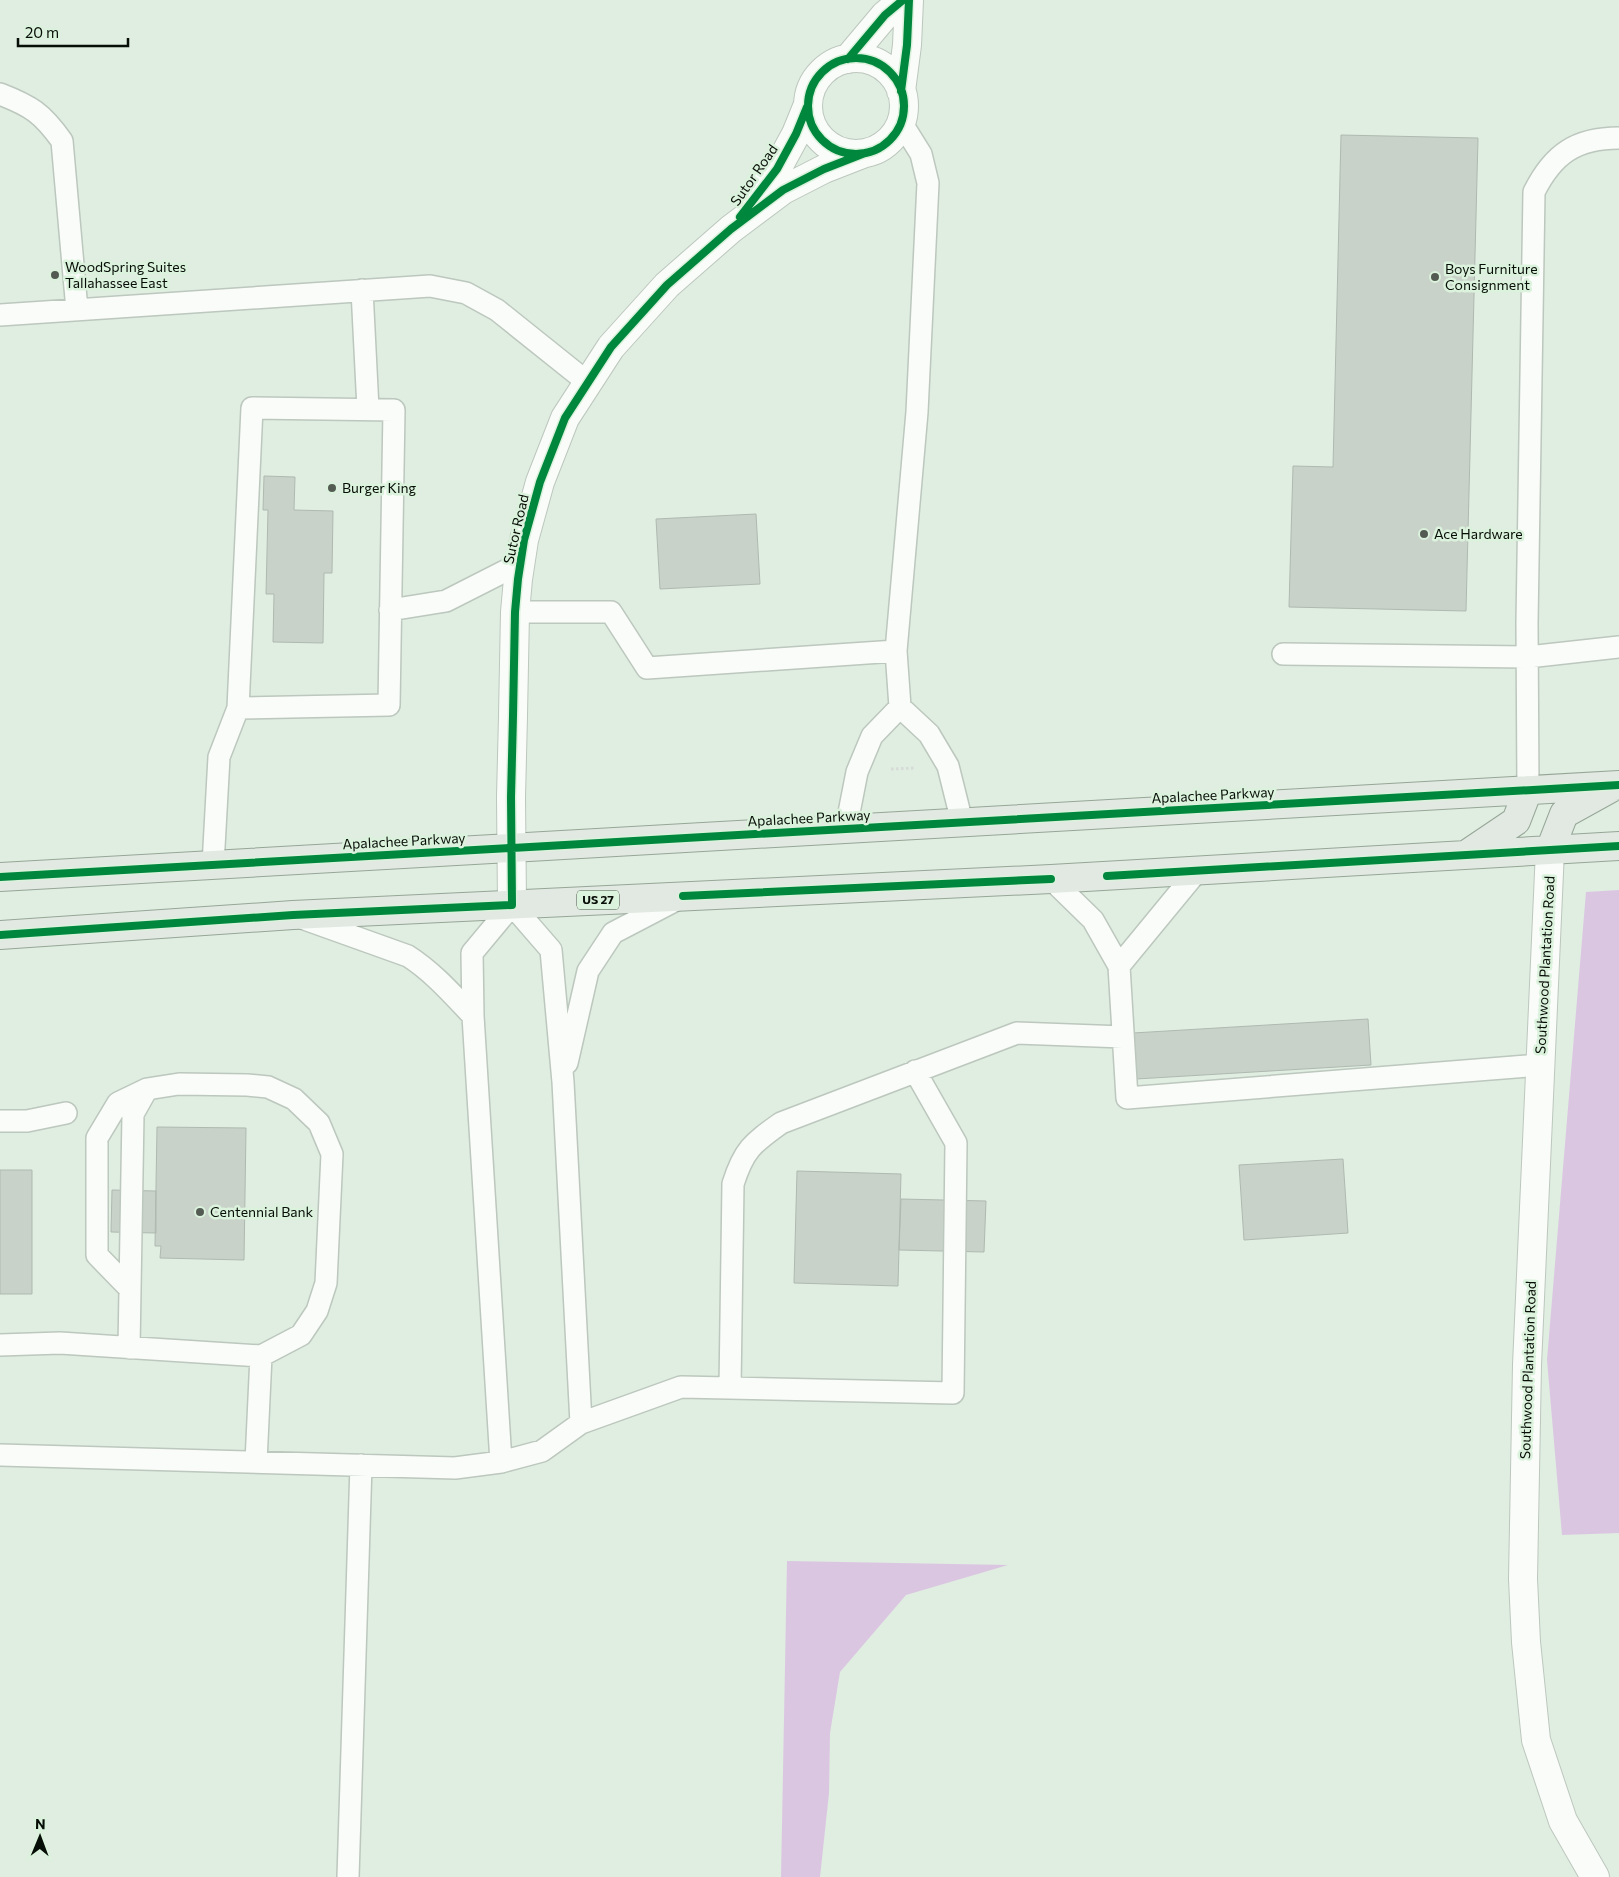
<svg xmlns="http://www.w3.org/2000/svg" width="1619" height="1877" font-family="Commissioner,sans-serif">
	<rect width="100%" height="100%" fill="#e0ede1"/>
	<path fill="#dbc6e2" d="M1619 890V1533L1562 1535 1547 1360 1586 892Z
		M787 1561 1008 1565 906 1595 840 1672 830 1733 829 1793 820 1877H781Z"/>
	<path fill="#c8d2c9" stroke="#afb9b0" d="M1341 135 1478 138 1466 611 1289 607 1293 466 1333 467Z
		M264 476 295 477 294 510 333 511 332 573H324L323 643 273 642 274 594H266L268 510H263Z
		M756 514 760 584 660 589 656 519Z
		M1368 1019 1371 1065 1136 1079 1133 1033Z
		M157 1127 246 1128 244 1260 160 1258 161 1246H155Z
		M1343 1159 1348 1233 1244 1240 1239 1165Z
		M0 1170H32V1294H0Z
		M797 1171 901 1174 898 1286 794 1283Z
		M112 1190 156 1191V1233L111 1232Z
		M901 1199 986 1201 984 1252 899 1250Z"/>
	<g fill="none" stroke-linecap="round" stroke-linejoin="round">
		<g stroke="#bcc7bd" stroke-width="24">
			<path id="service" d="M0 94C31 106 42 113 62 141L77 310
				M362 290 368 409
				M0 315 430 286 466 293 497 310 587 382
				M390 610 446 601 521 563
				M515 612H611L647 668 896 651 900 707 929 734 948 766 962 822
				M896 651 917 412 928 183 921 154 901 122
				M1283 654 1528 657 1619 647
				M1528 790 1527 623 1534 192C1553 154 1576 138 1619 138
				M846 828 857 772 872 736 900 707
				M213 865 219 757 238 708 252 408 394 410 389 705 238 708
				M1051 879 1093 920 1119 966 1127 1098 1540 1065
				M299 917 408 956C433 972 453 995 473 1016
				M1119 966 1198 870
				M567 1063 588 971 613 933 680 898
				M0 1121H27L66 1113
				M0 1345 60 1343 261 1356 301 1335 317 1311 326 1283 332 1154 319 1123 294 1099 268 1087 247 1085 179 1084 147 1089 118 1103 97 1138V1255L130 1289
				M129 1348 133 1114 147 1089
				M730 1388 733 1184C744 1149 753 1143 781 1123L1017 1033 1123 1037
				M0 1455 455 1468 501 1462 542 1451 581 1423 681 1387 953 1393 956 1143 915 1071
				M256 1462 261 1356
				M501 1462 473 1016 472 953 512 905 551 950 563 1082 581 1423
				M348 1877 361 1465"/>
		</g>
		<g stroke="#bcc7bd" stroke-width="30">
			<path id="minor" d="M1550 850 1527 1365 1523 1579 1526 1642 1536 1740 1563 1821 1595 1877"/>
		</g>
		<g stroke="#bcc7bd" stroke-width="30">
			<path id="tertiary" d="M808 106a48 48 0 1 1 96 0a48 48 0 1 1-96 0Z
				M848 59 885 15 903 0
				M901 91 907 45 909 0
				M750 204 777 169 796 134 807 107
				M512 905 511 797 513 716 515 612 518 579 524 540 540 482 565 418 611 347 667 285 731 229 783 190 824 169 865 153"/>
		</g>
		<g stroke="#95a696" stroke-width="30">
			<path id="primary" d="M1550 850 1564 814 1611 788
				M1467 854 1516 821 1528 790
				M0 877 1619 785
				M0 935 293 915 1051 879 1619 846"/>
		</g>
		<path stroke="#d7dbd7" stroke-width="3" stroke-dasharray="2.5 2.5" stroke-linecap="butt" d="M891 769 915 768"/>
		<use href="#service" stroke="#fafcfa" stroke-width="21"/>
		<use href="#minor" stroke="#fafcfa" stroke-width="28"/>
		<use href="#tertiary" stroke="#fafcfa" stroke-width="28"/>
		<use href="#primary" stroke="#e2e9e2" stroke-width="28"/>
		<g stroke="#dbf2dc" stroke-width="11">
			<path id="cycleway" d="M808 106a48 48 0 1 1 96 0a48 48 0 1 1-96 0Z
				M848 59 885 15 903 0
				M901 91 907 45 909 0
				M740 217 777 169 796 134 807 107
				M1107 876 1619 846
				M0 877 1619 785
				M683 896 1051 879
				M0 935 293 915 512 905 511 797 513 716 515 612 518 579 524 540 540 482 565 418 611 347 667 285 731 229 783 190 824 169 865 153"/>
		</g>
		<use href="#cycleway" stroke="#00873e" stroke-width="8"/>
	</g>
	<g fill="#535b53" stroke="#dbf2dc" stroke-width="2">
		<circle cx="55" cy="275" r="5"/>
		<circle cx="1435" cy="277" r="5"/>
		<circle cx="332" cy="488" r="5"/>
		<circle cx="1424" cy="534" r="5"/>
		<circle cx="200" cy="1212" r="5"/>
	</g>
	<g text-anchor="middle" stroke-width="5" stroke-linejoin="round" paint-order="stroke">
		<rect fill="#dbf2dc" stroke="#475247" stroke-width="1" x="577" y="890.5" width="42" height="19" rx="4"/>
		<g font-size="12" font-weight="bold" fill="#070d07">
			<text x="598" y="904">US 27</text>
		</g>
		<g font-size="14" fill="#070d07" stroke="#dbf2dc">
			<text transform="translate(754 175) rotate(-55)" y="5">Sutor Road</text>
			<text transform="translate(516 529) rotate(-77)" y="5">Sutor Road</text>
			<text transform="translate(1213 795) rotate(-3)" y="5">Apalachee Parkway</text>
			<text transform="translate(809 818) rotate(-3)" y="5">Apalachee Parkway</text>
			<text transform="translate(404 841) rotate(-3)" y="5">Apalachee Parkway</text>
			<text transform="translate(1545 965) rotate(-87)" y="5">Southwood Plantation Road</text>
			<text transform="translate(1528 1370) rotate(-88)" y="5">Southwood Plantation Road</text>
		</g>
		<g font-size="14" fill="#070d07" stroke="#dbf2dc" text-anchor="start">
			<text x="65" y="272">WoodSpring Suites<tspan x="65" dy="16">Tallahassee East</tspan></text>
			<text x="1445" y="274">Boys Furniture<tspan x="1445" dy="16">Consignment</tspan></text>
			<text x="342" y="493">Burger King</text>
			<text x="1434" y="539">Ace Hardware</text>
			<text x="210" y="1217">Centennial Bank</text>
		</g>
	</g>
	<g transform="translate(40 1837) rotate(1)" stroke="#dbf2dc" stroke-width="4" paint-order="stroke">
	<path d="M0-4L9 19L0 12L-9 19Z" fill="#070d07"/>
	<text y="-8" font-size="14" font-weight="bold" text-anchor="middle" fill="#070d07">N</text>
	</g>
	<path d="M18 38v8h110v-8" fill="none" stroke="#070d07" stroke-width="2.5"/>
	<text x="25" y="38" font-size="15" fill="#070d07" stroke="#dbf2dc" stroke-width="4" paint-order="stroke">20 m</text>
</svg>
